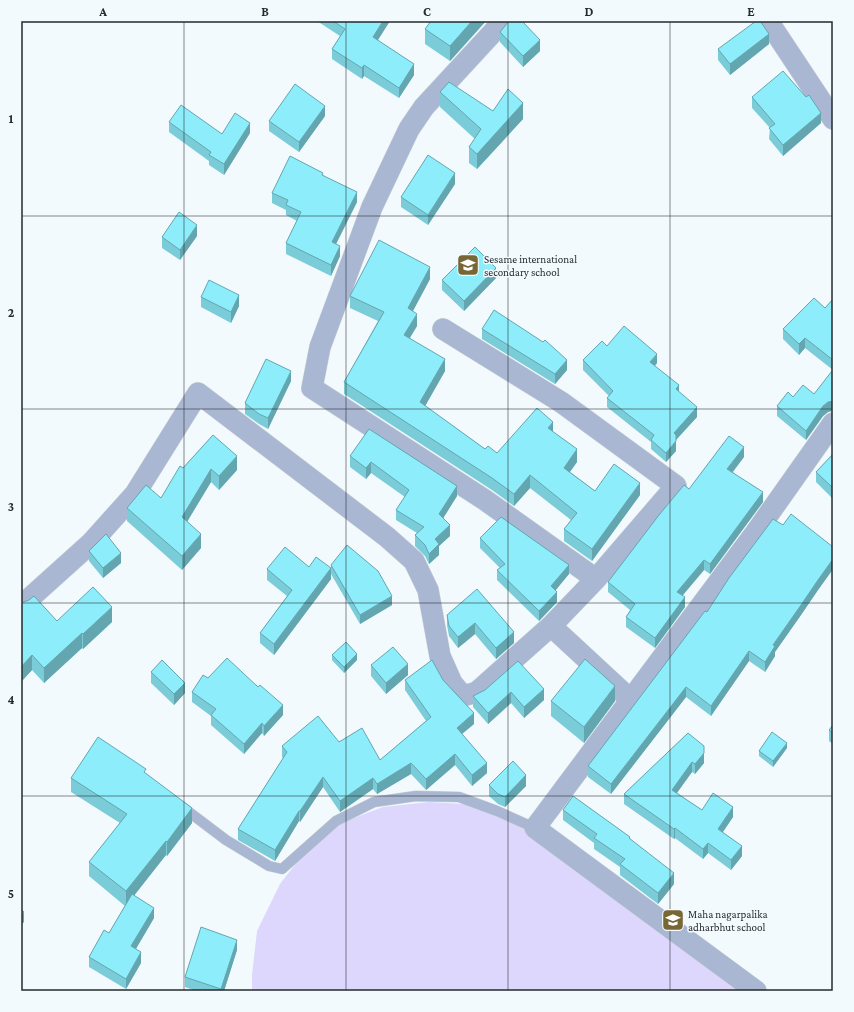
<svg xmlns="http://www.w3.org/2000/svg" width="854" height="1012" font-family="'Crimson Pro',serif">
	<rect width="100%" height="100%" fill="#f3fafe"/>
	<path fill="#ddd6fd" d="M429 802 463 804 504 818 541 839 743 991H252V975L257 931 280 884 307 849 338 824 383 807Z"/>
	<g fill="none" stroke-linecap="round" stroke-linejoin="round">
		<g stroke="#ced5d8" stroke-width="11">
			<path id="lane" d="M181 806 226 840 269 866 282 869 336 821 374 802 416 796 459 797 497 811 535 828"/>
		</g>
		<g stroke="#ced5d8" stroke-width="22">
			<path id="street" d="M502 21 496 29 424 107 409 129 372 207 320 347 312 388 485 500 596 579
				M768 21 833 119
				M443 329 561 402 676 486 596 579 551 626 631 700
				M21 606 91 543 135 494 198 393 387 537 414 561 428 590 440 656 452 683 463 696 477 692 551 626
				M756 991 535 828 756 532 833 423"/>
		</g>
		<use href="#lane" stroke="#a9b7d2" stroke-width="10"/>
		<use href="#street" stroke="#a9b7d2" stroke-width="21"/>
	</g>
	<path fill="#7accd8" d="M317 21H390L377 40 414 75 399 98 364 76 362 79 332 59V49L340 36Z
		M431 21H486L450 61 425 44V29Z
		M500 32 540 51 523 67 500 42Z
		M769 44 730 75 718 60V49Z
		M440 92 493 111 523 119 477 169 469 163V147L475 139 440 107Z
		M752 97 821 123 783 156 769 139 770 128 752 108Z
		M325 116 299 152 269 131V121Z
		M169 122 222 134 250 133 224 175 209 165V161L169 132Z
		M323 175 357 202 336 244 340 256 331 276 286 254V243L297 221 286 215V210L272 203V193Z
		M455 184 428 225 401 207V197Z
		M197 236 180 260 162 248V237Z
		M496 278 464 311 442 290V280Z
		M430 279 413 311 417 326 410 338 445 371 425 406 485 449 497 453 553 432 577 462 570 472 595 491 640 495 592 561 564 541V529L571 520 530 488 514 506 492 490 344 394V382L378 321 350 308V296Z
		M201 297 239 306 231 323 201 307Z
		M833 299V370L805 348 799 355 783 339V329L825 308Z
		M482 329 567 370 555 384 482 339Z
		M607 346 657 363 655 366 679 392 697 417 676 440V451L666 462 651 449V442L607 407V398L609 396 583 370V360Z
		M291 381 268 429 259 424 245 414V403Z
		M814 394 828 412 823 416 806 440 777 416V406L793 397Z
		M369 429 457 496 443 518 450 536 439 546V555L429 564 425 556 415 546V535L417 533 396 520V510L405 497 371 473 366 479 350 467V456Z
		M213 435 237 470 219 490 211 482 187 522 201 548 182 570 127 521V508L161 498 183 468Z
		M833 454V499L816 482V472Z
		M744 457 733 472 763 502 710 574 704 570 683 595 685 607 655 648 626 627V617L630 610 608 592V582L689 489Z
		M783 525 833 547V569L818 590 801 615 775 652V656L765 672 749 661 711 716 686 697 611 794 588 777V766L707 612Z
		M480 538 569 574 555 590 557 602 539 621 497 580V570L500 568 480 548Z
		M89 551 121 563 103 578 89 561Z
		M331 565 392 605 360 624 331 574Z
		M309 567 331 579 274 655 260 643V633L287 596 267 580V569Z
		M21 603 57 621 112 622 83 649 82 648 44 683 32 670 21 682Z
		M447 615 514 632V643L496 659 475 634 458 648 449 636 447 625Z
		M332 655 357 660 344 673 332 660Z
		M518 661 544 700 524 718 511 703 488 724 473 707V696L485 690Z
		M371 665 408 675 386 694 371 676Z
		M151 672 185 693 174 705 151 683Z
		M208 678 283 715 264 736 262 733 244 754 211 725V716L192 702V692Z
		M405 680H443L474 724 462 734 487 773 472 786 455 765 426 790 411 774 377 794 373 789 340 812 323 787 300 822 299 821 275 861 238 840V829L283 758 282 757V746L339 742 380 760 426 721 405 690Z
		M551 701H615L584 743 551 716Z
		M833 725V744L829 741V730Z
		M688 733 704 763 695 774 692 772 676 793 702 810 733 817 723 832 742 856 731 870 708 853 703 859 675 838 674 839 624 804V794Z
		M787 748 773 767 759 756V751Z
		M146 774 192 823 167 856 166 855 134 895 154 918 136 949 141 963 126 989 89 967V957L109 933 125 906 89 876V862L120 823 71 792V778Z
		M489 785 526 786 505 807 498 804 489 796Z
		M563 810 630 839 674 884 658 904 620 875V867L594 849V843L563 820Z
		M237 950 224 991H196L185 987V977Z"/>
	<path fill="#63a6b0" d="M383 21H390L373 48V37Z
		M472 21H486L450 61V46Z
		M769 34V44L730 75V64Z
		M540 40V51L523 67V56Z
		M414 64V75L399 98V88Z
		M364 65V76L362 79V68Z
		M523 103V119L477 169V154Z
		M325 106V116L299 152V142Z
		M821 113V123L783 156V145Z
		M250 123V133L224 175V164Z
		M455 173V184L428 225V215Z
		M357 192V202L332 252V242Z
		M197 225V236L180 260V250Z
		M340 246V256L331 276V265Z
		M430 267V279L408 320V308Z
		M496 268V278L464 311V301Z
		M239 295V306L231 323V312Z
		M417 314V326L404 347V335Z
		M805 338V348L799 355V344Z
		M657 354V363L650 372V362Z
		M445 359V371L420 415V402Z
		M567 360V370L555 384V374Z
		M291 371V381L268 429V418Z
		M679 385V395L676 389Z
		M833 401V411L828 412 823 416 806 440V431L823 406 828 402Z
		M697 407V417L674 442V433Z
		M553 422V434L548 428Z
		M676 441V451L666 462V453Z
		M744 447V457L727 479V469Z
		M577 449V462L564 480V468Z
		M237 456V470L219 490V476Z
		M371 462V473L366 479V468Z
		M211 469V482L182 530V517Z
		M530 475V488L514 506V494Z
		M640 483V495L592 561V549Z
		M457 486V496L439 525V514Z
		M763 492V502L710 574V564Z
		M450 525V536L439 546V555L429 564V554L435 539Z
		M201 534V548L182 570V556Z
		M121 553V563L103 578V568Z
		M833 559V569L818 590 801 615 775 652V656L765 672V662L773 645 818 580Z
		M704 560V570L677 602V592Z
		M569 565V574L551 596V586Z
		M331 568V579L274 655V644Z
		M557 592V602L539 621V611Z
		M392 596V605L360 624V615Z
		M685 597V607L655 648V638Z
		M112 607V622L83 649V634Z
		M475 623V634L458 648V637Z
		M514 632V643L496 659V648Z
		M82 633V648L44 683V668Z
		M749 651V661L711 716V706Z
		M357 654V660L344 673V667Z
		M32 655V670L21 682V667Z
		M408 664V675L386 694V683Z
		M185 683V693L174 705V694Z
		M615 686V701L584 743V727Z
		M686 687V697L611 794V784Z
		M544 689V700L524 718V707Z
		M511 692V703L488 724V713Z
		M283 705V715L264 736V726Z
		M474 713V724L457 738V728Z
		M262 723V733L244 754V744Z
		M787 743V748L773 767V761Z
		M704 753V763L695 774V764Z
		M455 754V765L426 790V779Z
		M692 762V772L672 800V790Z
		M411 763V774L377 794V784Z
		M487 763V773L472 786V775Z
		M526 775V786L505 807V797Z
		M323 777V787L300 822V811Z
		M373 778V789L340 812V801Z
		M733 807V817L718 839V829Z
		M192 808V823L167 856V842Z
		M299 811V821L275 861V850Z
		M675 828V838L674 839V829Z
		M166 841V855L126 906V891Z
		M708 843V853L703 859V849Z
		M742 846V856L731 870V860Z
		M674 873V884L658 904V893Z
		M154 908V918L131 957V946Z
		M24 912V922L21 925V915Z
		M237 940V950L224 991H221V989Z
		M141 952V963L126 989V979Z"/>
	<path fill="#8eedfb" stroke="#63a6b0" d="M333 21H383L373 37 414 64 399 88 364 65 362 68 332 49 345 29Z
		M431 21H472L450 46 425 29Z
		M509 21H522L540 40 523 56 500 32Z
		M756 21H760L769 34 730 64 718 49Z
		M783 71 806 97 809 95 821 113 783 145 769 128 775 124 752 97Z
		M449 82 493 111 508 89 523 103 477 154 469 147 481 129 440 92Z
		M295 84 325 106 299 142 269 121Z
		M181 105 222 134 235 113 250 123 224 164 209 155 211 152 169 122Z
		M428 155 455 173 428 215 401 197Z
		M290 156 323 173 322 175 357 192 332 242 340 246 331 265 286 243 301 212 286 205 288 200 272 193Z
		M179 212 197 225 180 250 162 237Z
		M379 240 430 267 408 308 417 314 404 335 445 359 420 402 485 449 488 446 497 453 537 408 553 422 548 428 577 449 564 468 595 491 614 464 640 483 592 549 564 529 577 513 530 475 514 494 492 478 344 382 384 312 350 296Z
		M475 247 496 268 464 301 442 280Z
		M209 280 239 295 231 312 201 297Z
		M814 298 825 308 833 299V360L805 338 799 344 783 329Z
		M494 310 543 342 545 340 567 360 555 374 482 329Z
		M624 326 657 354 650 362 679 385 676 389 697 407 674 433 676 435V441L666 453 651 440 654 435 607 398 613 391 583 360 602 341 607 346Z
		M266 359 291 371 268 418 259 414 245 403Z
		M832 371 833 372V401L828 402 823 406 806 431 777 406 788 392 793 397 803 385 814 394Z
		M369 429 457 486 439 514 450 525 435 539 439 544 429 554 425 545 415 535 424 527 396 510 409 490 371 462 366 468 350 456Z
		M213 435 237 456 219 476 211 469 182 517 201 534 182 556 127 508 146 485 161 498 180 466 183 468Z
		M729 436 744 447 727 469 763 492 710 564 704 560 677 592 685 597 655 638 626 617 635 604 608 582 659 515 684 485 689 489Z
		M833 454V488L816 472Z
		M791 514 833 547V559L818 580 801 605 773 645 775 646 765 662 749 651 711 706 686 687 611 784 588 766 705 611 707 612 729 578 773 519 783 525Z
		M501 517 569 565 551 586 557 592 539 611 497 570 505 564 480 538Z
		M106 534 121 553 103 568 89 551Z
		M347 545 378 571 392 596 360 615 331 565Z
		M285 547 309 567 316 557 331 568 274 644 260 633 292 590 267 569Z
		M93 587 112 607 83 634 82 633 44 668 32 655 21 667V603L29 600 34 596 57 621Z
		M477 589 514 632 496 648 475 623 458 637 449 626 447 615Z
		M346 642 357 654 344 667 332 655Z
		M393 647 408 664 386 683 371 665Z
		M227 658 258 687 260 685 283 705 264 726 262 723 244 744 211 715 216 709 192 692 203 675 208 678Z
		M585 659 615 686 584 727 551 701Z
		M162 660 185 683 174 694 151 672Z
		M432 660 443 680 474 713 457 728 487 763 472 775 455 754 426 779 411 763 377 784 373 778 340 801 323 777 300 811H299L275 850 238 829 287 752 282 746 318 716 339 742 362 728 380 760 431 717 405 680Z
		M518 661 544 689 524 707 511 692 488 713 473 696 485 690Z
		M833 725V733L829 730Z
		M772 732 787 743 773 761 759 751Z
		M688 733 704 746V753L695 764 692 762 672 790 702 810 713 793 733 807 718 829 742 846 731 860 708 843 703 849 675 828 674 829 624 794Z
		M98 737 146 769 144 772 192 808 167 842 166 841 126 891 89 862 127 814 71 778Z
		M513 761 526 775 505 797 498 794 489 785Z
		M573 796 630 837 629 838 674 873 658 893 620 864 625 859 594 838 597 834 563 810Z
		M132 894 154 908 131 946 141 952 126 979 89 957 104 930 109 933Z
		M21 909 24 912 21 915Z
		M201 927 237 940 221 989 185 977Z"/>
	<path fill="none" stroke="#262a2c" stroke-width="1" stroke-opacity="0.55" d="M184 21V991M346 21V991M508 21V991M670 21V991M21 216H833M21 409H833M21 603H833M21 796H833"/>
	<defs>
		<g id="school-square" transform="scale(1.15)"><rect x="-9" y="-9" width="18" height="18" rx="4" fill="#766735" stroke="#f3fafe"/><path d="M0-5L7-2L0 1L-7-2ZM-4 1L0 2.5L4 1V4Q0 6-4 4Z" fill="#fff"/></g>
	</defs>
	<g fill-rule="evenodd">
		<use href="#school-square" x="468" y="265"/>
		<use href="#school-square" x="673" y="920"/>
	</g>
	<g text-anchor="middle" stroke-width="3" stroke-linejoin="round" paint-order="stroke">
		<g font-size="11" fill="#262a2c" stroke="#f3fafe" text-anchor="start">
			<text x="484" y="263">Sesame international<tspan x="484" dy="13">secondary school</tspan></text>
			<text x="688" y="918">Maha nagarpalika<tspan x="688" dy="13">adharbhut school</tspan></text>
		</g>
	</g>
	<rect width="854" height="1012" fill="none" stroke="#f3fafe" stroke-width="44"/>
	<rect x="22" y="22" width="810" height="968" fill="none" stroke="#262a2c" stroke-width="1.5"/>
	<g font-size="13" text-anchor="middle" font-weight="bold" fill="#262a2c">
		<text x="103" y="16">A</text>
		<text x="265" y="16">B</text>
		<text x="427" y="16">C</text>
		<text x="589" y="16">D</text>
		<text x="751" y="16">E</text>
		<text x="11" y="123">1</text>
		<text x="11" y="317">2</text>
		<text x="11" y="511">3</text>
		<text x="11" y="704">4</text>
		<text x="11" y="898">5</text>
	</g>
</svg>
